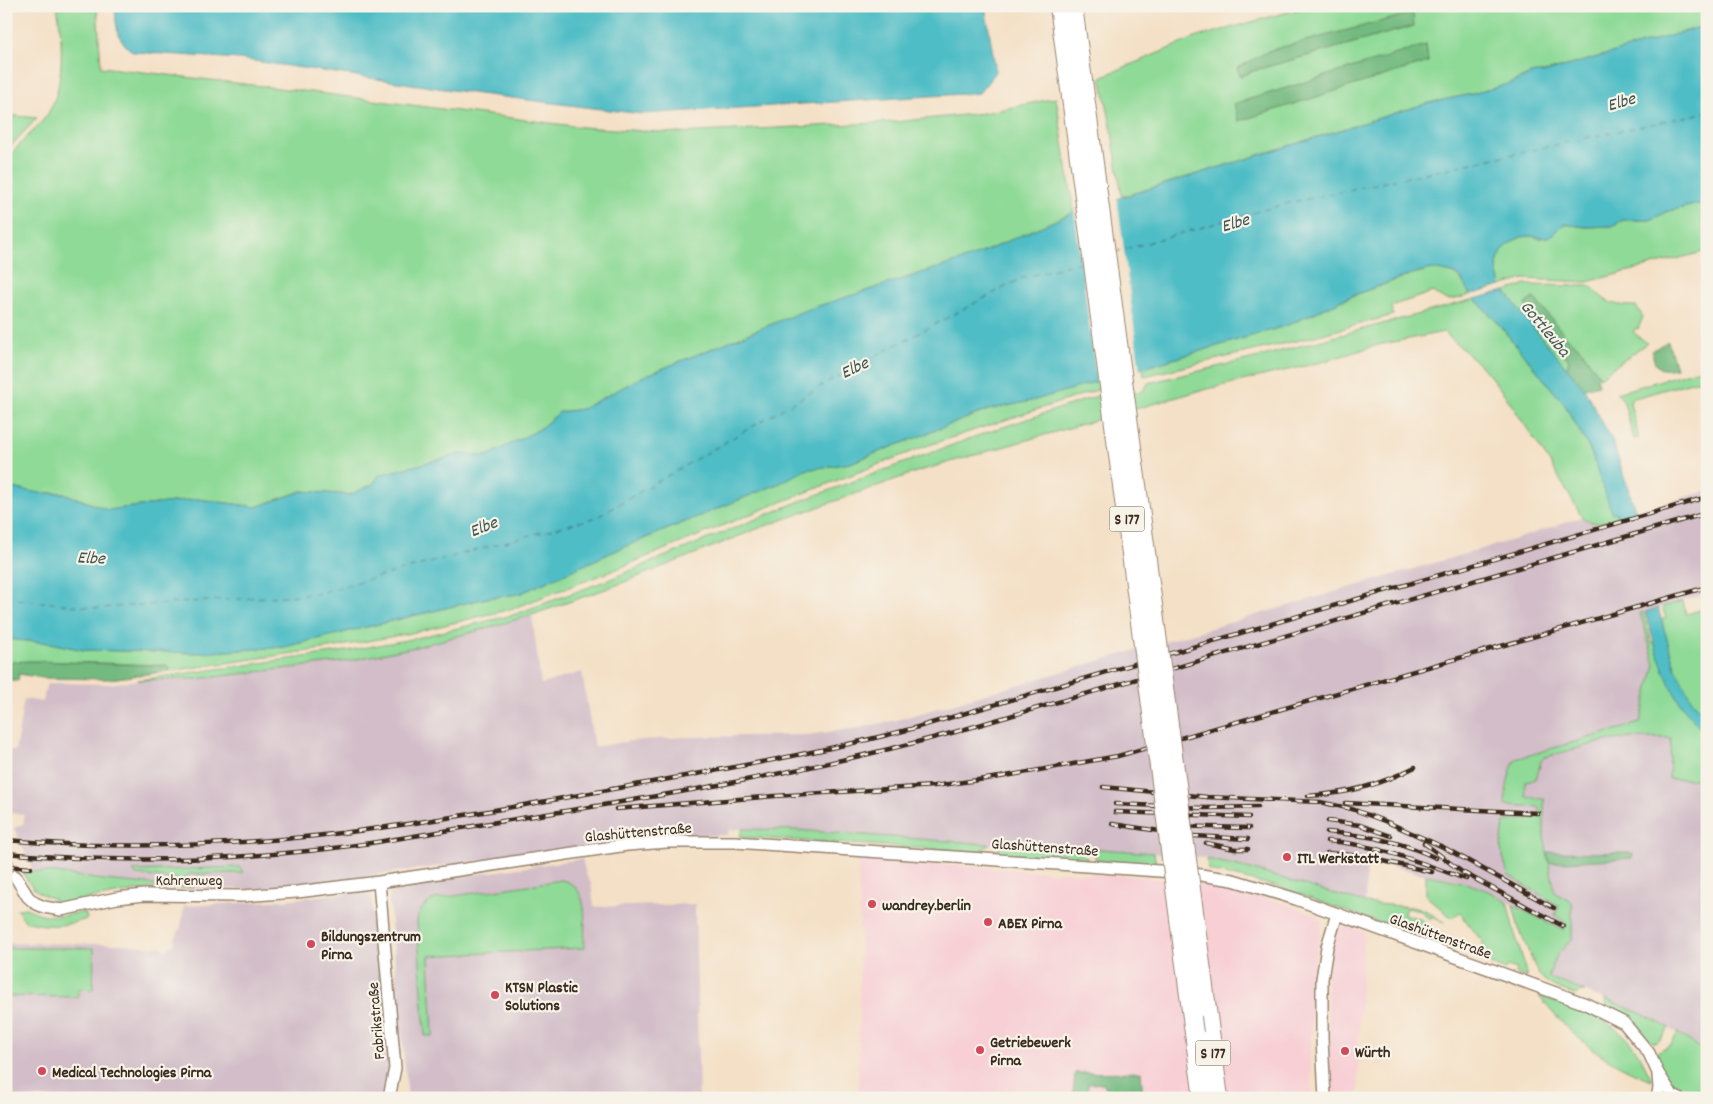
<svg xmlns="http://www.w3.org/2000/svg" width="1713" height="1104" font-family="Dekko,sans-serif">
	<rect width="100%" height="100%" fill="#f7f3e8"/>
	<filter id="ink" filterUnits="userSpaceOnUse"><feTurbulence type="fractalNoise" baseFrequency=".02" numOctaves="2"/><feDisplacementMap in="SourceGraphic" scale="10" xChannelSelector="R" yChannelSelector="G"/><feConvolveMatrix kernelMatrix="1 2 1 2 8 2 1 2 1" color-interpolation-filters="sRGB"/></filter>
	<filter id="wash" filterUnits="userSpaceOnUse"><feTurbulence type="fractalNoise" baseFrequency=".0096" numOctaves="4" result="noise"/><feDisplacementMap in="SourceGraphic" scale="20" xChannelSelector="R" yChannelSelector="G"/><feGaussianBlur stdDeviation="1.12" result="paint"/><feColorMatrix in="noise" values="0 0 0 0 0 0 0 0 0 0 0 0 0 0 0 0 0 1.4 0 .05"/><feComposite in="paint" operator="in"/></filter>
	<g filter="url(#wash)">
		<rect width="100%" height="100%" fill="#f4e0c6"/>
		<path fill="#f7cfd5" d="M858 858 999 869 1134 876 1217 886 1273 900 1314 914 1321 920V924L1320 939 1315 956 1313 980 1310 1057 1312 1098H858L860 945Z
			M1346 926 1364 932 1359 1025 1358 1098H1330L1327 980 1329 958 1335 935 1340 929Z"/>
		<path fill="#d2bdc8" d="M1707 491V594L1640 613 1655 664 1640 723 1516 759 1512 766 1506 795 1540 807V817L1504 822 1559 907 1566 922 1564 931 1507 902 1497 895 1479 887 1457 880 1426 875 1367 860 1365 903 1247 868 1202 858 1134 851 973 843 795 830 742 829 729 830 727 835 665 837 625 841 292 886 248 889 193 888 103 880 33 871 14 828 24 823 23 814 6 813V750L15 751 24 699 43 702 46 686 50 683 109 684 138 680 197 679 342 662 416 647 532 615 541 684 582 672 594 747 630 741 684 737 807 735 857 728 897 720 1516 539 1582 517 1588 522 1598 523Z
			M1671 737 1669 779H1707V1053L1678 1033 1642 1014 1548 977 1557 955 1572 939 1555 894 1544 836V799L1526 797 1525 781 1536 779 1542 758 1605 741 1631 738Z
			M582 859 586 875 591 883 594 907 695 904 699 1098H408L389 899 390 893 408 890V884Z
			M347 893H362L371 895 382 1007 389 1050V1069L381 1098H6V943L125 944 150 947 161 946 166 950 175 943V938L181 927 184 906 273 901Z"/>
		<path fill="#8fda97" stroke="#65825a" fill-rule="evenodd" d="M57 6H97L101 67 303 91 581 127 677 133 895 122 984 113 1056 98 1074 212 972 257 806 310 642 377 582 409 560 412 538 430 487 456 460 454 379 475 373 484 350 495 302 491 256 507 198 499 108 510 63 493H40L6 487V163C15 145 32 134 44 119 66 92 63 38 57 6Z
			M1310 6H1707V25L1543 73 1530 74 1509 84 1472 94 1428 103 1122 197 1111 126 1101 77 1197 37ZM1414 26 1259 69 1241 76 1237 68 1271 50ZM1426 45 1428 62 1239 121 1235 104Z
			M6 115 37 118 6 151Z
			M1707 202V251L1587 282 1524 279 1501 286C1500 280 1497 273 1497 266 1498 251 1514 236 1529 236 1533 236 1537 238 1541 239L1564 224 1586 227 1612 226 1623 220H1650L1659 216 1665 212Z
			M1431 269C1456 272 1459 274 1470 295 1454 299 1447 305 1433 292L1391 306 1393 315 1300 340 1144 376 1143 368 1288 325 1352 296 1412 274Z
			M1526 285 1591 286C1606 303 1613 306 1636 306L1643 317 1638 329 1636 328 1633 332 1647 343 1600 377 1580 348 1569 340 1533 298 1525 304 1569 360 1567 368 1529 323 1505 291Z
			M1475 299 1496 321 1565 405 1591 452 1612 512H1616L1618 518C1605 521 1594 527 1582 517L1552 466 1505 395 1486 371 1444 332 1378 345 1322 362 1195 392 919 471 757 529 617 585 532 615 484 629 416 647 342 662 197 679 138 680 340 652 412 639 513 615 608 580 800 501 985 433 1097 396H1102L1105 401 1144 390 1148 383 1259 357Z
			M1707 367V375L1702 379 1631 399 1630 403 1639 438 1634 439 1623 400 1616 393Z
			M1099 380 1100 389 926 446 763 509 617 569 511 609 411 633 336 647 170 671 167 665 33 661 6 662V639L50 643 84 650 197 653 284 647 487 598 519 594 624 547 780 483 805 470 850 463 988 410 1035 400Z
			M1683 601 1686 614 1707 608V720C1680 694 1671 654 1661 620L1666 618 1662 607Z
			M1643 612 1652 644 1655 643C1665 677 1680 710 1707 734V779H1669L1671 738H1631L1604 741 1542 758 1536 779 1525 781 1526 797 1544 799V836L1555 893 1572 902V939L1557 955 1548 977 1585 992H1579L1576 995C1560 989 1550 987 1538 974L1519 929 1513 905 1563 930 1566 923 1555 915 1559 906 1508 875 1501 849 1504 822 1540 817V807L1505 805C1506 790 1508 772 1516 759L1640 723 1655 664 1640 613Z
			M742 829 795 830 989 844V845L979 852 740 837Z
			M1004 844 1075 848 1088 859 994 854V852Z
			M1087 848 1154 853 1156 865 1099 861Z
			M1207 859 1247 868 1365 903 1412 907 1425 910 1445 923 1432 917 1429 919 1421 911 1406 908 1404 914 1420 919 1427 925 1424 933 1456 944 1449 948 1282 888 1208 870Z
			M240 867 243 873 189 874 182 880 136 875 133 871Z
			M23 871 56 873 103 880 193 888H153L62 903H53L54 899C36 893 30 888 23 871Z
			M1426 875C1455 880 1483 885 1507 902L1514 931 1526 969V977L1515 973 1516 969 1508 966 1506 970 1485 962 1478 950 1484 944 1460 913 1452 918 1426 896Z
			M562 880C591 887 584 924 584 948L429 956 433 1036H425L417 920C420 909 424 905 434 899Z
			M26 908C49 919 60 916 85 912L87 919C64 926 49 928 25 921L17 909Z
			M376 938 379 939 389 1050H385Z
			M94 948 93 990 78 989V997L6 996V948Z
			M1539 996C1566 1006 1601 1014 1623 1035 1637 1047 1644 1064 1652 1080 1606 1064 1568 1034 1539 996Z
			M1605 999 1642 1014 1669 1028 1663 1037 1656 1043C1640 1039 1633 1025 1620 1016 1616 1012 1611 1010 1606 1007Z
			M1678 1033 1707 1053V1090L1682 1092 1676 1089 1673 1091 1666 1083 1656 1055 1657 1052 1671 1044Z"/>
		<path fill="#73ba80" stroke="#57724f" d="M1413 13 1414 26 1259 69 1240 76 1237 68 1271 50Z
			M1426 45 1428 62 1239 121 1234 104Z
			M1534 298 1569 340 1580 348 1600 377 1597 378 1599 385 1584 388 1567 368 1569 360 1525 304Z
			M1668 341 1676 368C1658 371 1655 369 1652 351Z
			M33 661 168 666 170 671 110 679 43 678 19 674 18 680H6V662Z
			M1547 852 1633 853 1632 858 1549 863Z
			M1141 1072 1143 1098H1116V1095L1106 1089 1104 1083 1088 1084 1087 1095 1073 1094 1075 1073Z"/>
		<path fill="#4fbdc6" stroke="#457472" d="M115 6H985L996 72 979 93 642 114 479 94 240 59 134 52C116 41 116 26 115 6Z
			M1707 25V202L1665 212 1659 216 1650 220H1623L1612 226 1586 227 1564 224C1560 227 1556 233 1552 235 1544 240 1537 236 1529 236 1514 236 1498 251 1497 266 1497 273 1500 280 1501 286L1470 295 1461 278 1453 273 1431 269 1412 274 1351 296 1288 325 1035 400 988 410 850 463 805 470 780 483 624 547 519 594 487 598 284 647 197 653 84 650 50 643 6 639V487L40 493H63L108 510 198 499 256 507 302 491 350 495 373 484 379 475 460 454 487 456 538 430 560 412 582 409 642 377 806 310 972 257 1074 212 1428 103 1472 94 1509 84 1534 73H1543Z
			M1505 291 1529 323 1584 388 1612 440 1636 512 1618 518 1616 512 1612 513 1591 452 1565 405 1496 321 1475 299Z
			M1658 608 1675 667 1690 697 1707 720V734C1669 701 1659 658 1645 612Z"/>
		<path fill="#f4e0c6" d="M1117 197 1140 371 1097 383 1074 209Z"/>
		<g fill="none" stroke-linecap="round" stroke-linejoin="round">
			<path stroke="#415650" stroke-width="1" stroke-dasharray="6 5" stroke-linecap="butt" d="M1115 252 1284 204 1707 112
				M6 598 98 608 315 594 597 517 849 370 1022 278 1084 261"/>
		</g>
	</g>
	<g filter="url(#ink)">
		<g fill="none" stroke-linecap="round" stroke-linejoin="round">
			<path stroke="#cfbca4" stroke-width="11" stroke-dasharray="11 5.5" stroke-linecap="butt" d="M6 857 15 876"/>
			<g stroke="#988572" stroke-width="14">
				<path id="minor" d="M15 876 28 897 35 903 44 907 61 910 117 898 144 895 242 896 297 892 379 882 627 845 667 842H735L1188 873 1233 880 1296 899 1586 1004 1624 1023 1649 1053 1658 1073 1673 1096 1678 1098
					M379 882 395 1068 389 1098
					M1325 1098 1322 1039V979L1327 947 1337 914
					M1657 1098 1659 1088 1658 1075"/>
			</g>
			<g stroke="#988572" stroke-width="20">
				<path id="highway" d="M1207 1009 1219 1098
					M1194 1033 1203 1098"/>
			</g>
			<use href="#minor" stroke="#fff" stroke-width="11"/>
			<use href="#highway" stroke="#fff" stroke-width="18"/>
			<g stroke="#3b2a1e" stroke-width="4.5">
				<path id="rail" d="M1103 787 1207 797 1320 802 1352 809 1387 822 1443 847 1554 908
					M1308 796C1350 793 1377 786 1415 767
					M1345 803 1538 813
					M1115 804 1205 808 1258 807
					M616 809 775 796 934 786 1000 777 1118 756 1707 587
					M1115 812 1249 817
					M1328 821 1360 825 1391 836
					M1112 824 1194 836 1248 839
					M1167 826 1249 828
					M1327 832C1365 835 1401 841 1436 858
					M6 840C130 851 264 845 387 827 457 817 526 805 596 792 701 773 807 756 911 729L1707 497
					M1327 841C1376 844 1421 863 1466 879
					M1206 843 1235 849H1248
					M1424 843 1462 872 1563 926
					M6 853C98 862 194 861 286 853 369 846 451 829 534 816 675 794 817 770 955 732L1707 513
					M1327 853 1361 856 1432 872
					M6 866 31 868"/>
			</g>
			<use href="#rail" stroke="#f7f3e8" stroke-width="2.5" stroke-dasharray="8" stroke-linecap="butt"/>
			<g stroke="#988572" stroke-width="20" stroke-linecap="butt">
				<path id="highway-bridge" d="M1059 6 1194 1033
					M1073 6 1207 1009"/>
			</g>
			<use href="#highway-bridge" stroke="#fff" stroke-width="18"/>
		</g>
	</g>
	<g fill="#d1495b" stroke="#f7f3e8" stroke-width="2">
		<circle cx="1287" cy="857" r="5"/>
		<circle cx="872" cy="904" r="5"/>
		<circle cx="988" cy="922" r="5"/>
		<circle cx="311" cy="944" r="5"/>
		<circle cx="495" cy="995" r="5"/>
		<circle cx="980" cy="1050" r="5"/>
		<circle cx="1345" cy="1051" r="5"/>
		<circle cx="42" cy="1071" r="5"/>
	</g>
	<g text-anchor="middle" stroke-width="4.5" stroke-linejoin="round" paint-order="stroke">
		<g fill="#f7f3e8" stroke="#73665b" stroke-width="1">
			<rect x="1109.5" y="506.5" width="35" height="25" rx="4"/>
			<rect x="1195.5" y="1040.5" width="35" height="25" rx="4"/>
		</g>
		<g font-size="15" font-weight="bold" fill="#3b2a1e">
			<text x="1127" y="524">S 177</text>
			<text x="1213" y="1058">S 177</text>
		</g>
		<g font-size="16" fill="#3b2a1e" stroke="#f7f3e8">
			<text transform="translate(638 831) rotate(-5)" y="6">Glashüttenstraße</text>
			<text transform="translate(1045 846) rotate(4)" y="6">Glashüttenstraße</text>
			<text x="189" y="885">Kahrenweg</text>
			<text transform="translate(1441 935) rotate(20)" y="6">Glashüttenstraße</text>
			<text transform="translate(375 1021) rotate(-95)" y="6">Fabrikstraße</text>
		</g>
		<g font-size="16" font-weight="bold" fill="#3b2a1e" stroke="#f7f3e8" text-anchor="start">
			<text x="1297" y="863">ITL Werkstatt</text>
			<text x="882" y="910">wandrey.berlin</text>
			<text x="998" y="928">ABEX Pirna</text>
			<text x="321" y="941">Bildungszentrum<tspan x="321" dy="18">Pirna</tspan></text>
			<text x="505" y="992">KTSN Plastic<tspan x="505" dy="18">Solutions</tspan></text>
			<text x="990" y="1047">Getriebewerk<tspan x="990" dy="18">Pirna</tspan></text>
			<text x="1355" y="1057">Würth</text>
			<text x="52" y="1077">Medical Technologies Pirna</text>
		</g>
		<g font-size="18" font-style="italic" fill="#415650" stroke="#f7f3e8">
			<text transform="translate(1621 101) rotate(-16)" y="6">Elbe</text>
			<text transform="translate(1235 222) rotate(-16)" y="6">Elbe</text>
			<text transform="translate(1546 328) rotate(50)" y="6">Gottleuba</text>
			<text transform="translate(854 367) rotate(-25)" y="6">Elbe</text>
			<text transform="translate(483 526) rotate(-22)" y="6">Elbe</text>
			<text transform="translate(91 557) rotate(3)" y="6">Elbe</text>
		</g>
	</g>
	<rect width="1713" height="1104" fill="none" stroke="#f7f3e8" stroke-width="25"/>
</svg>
